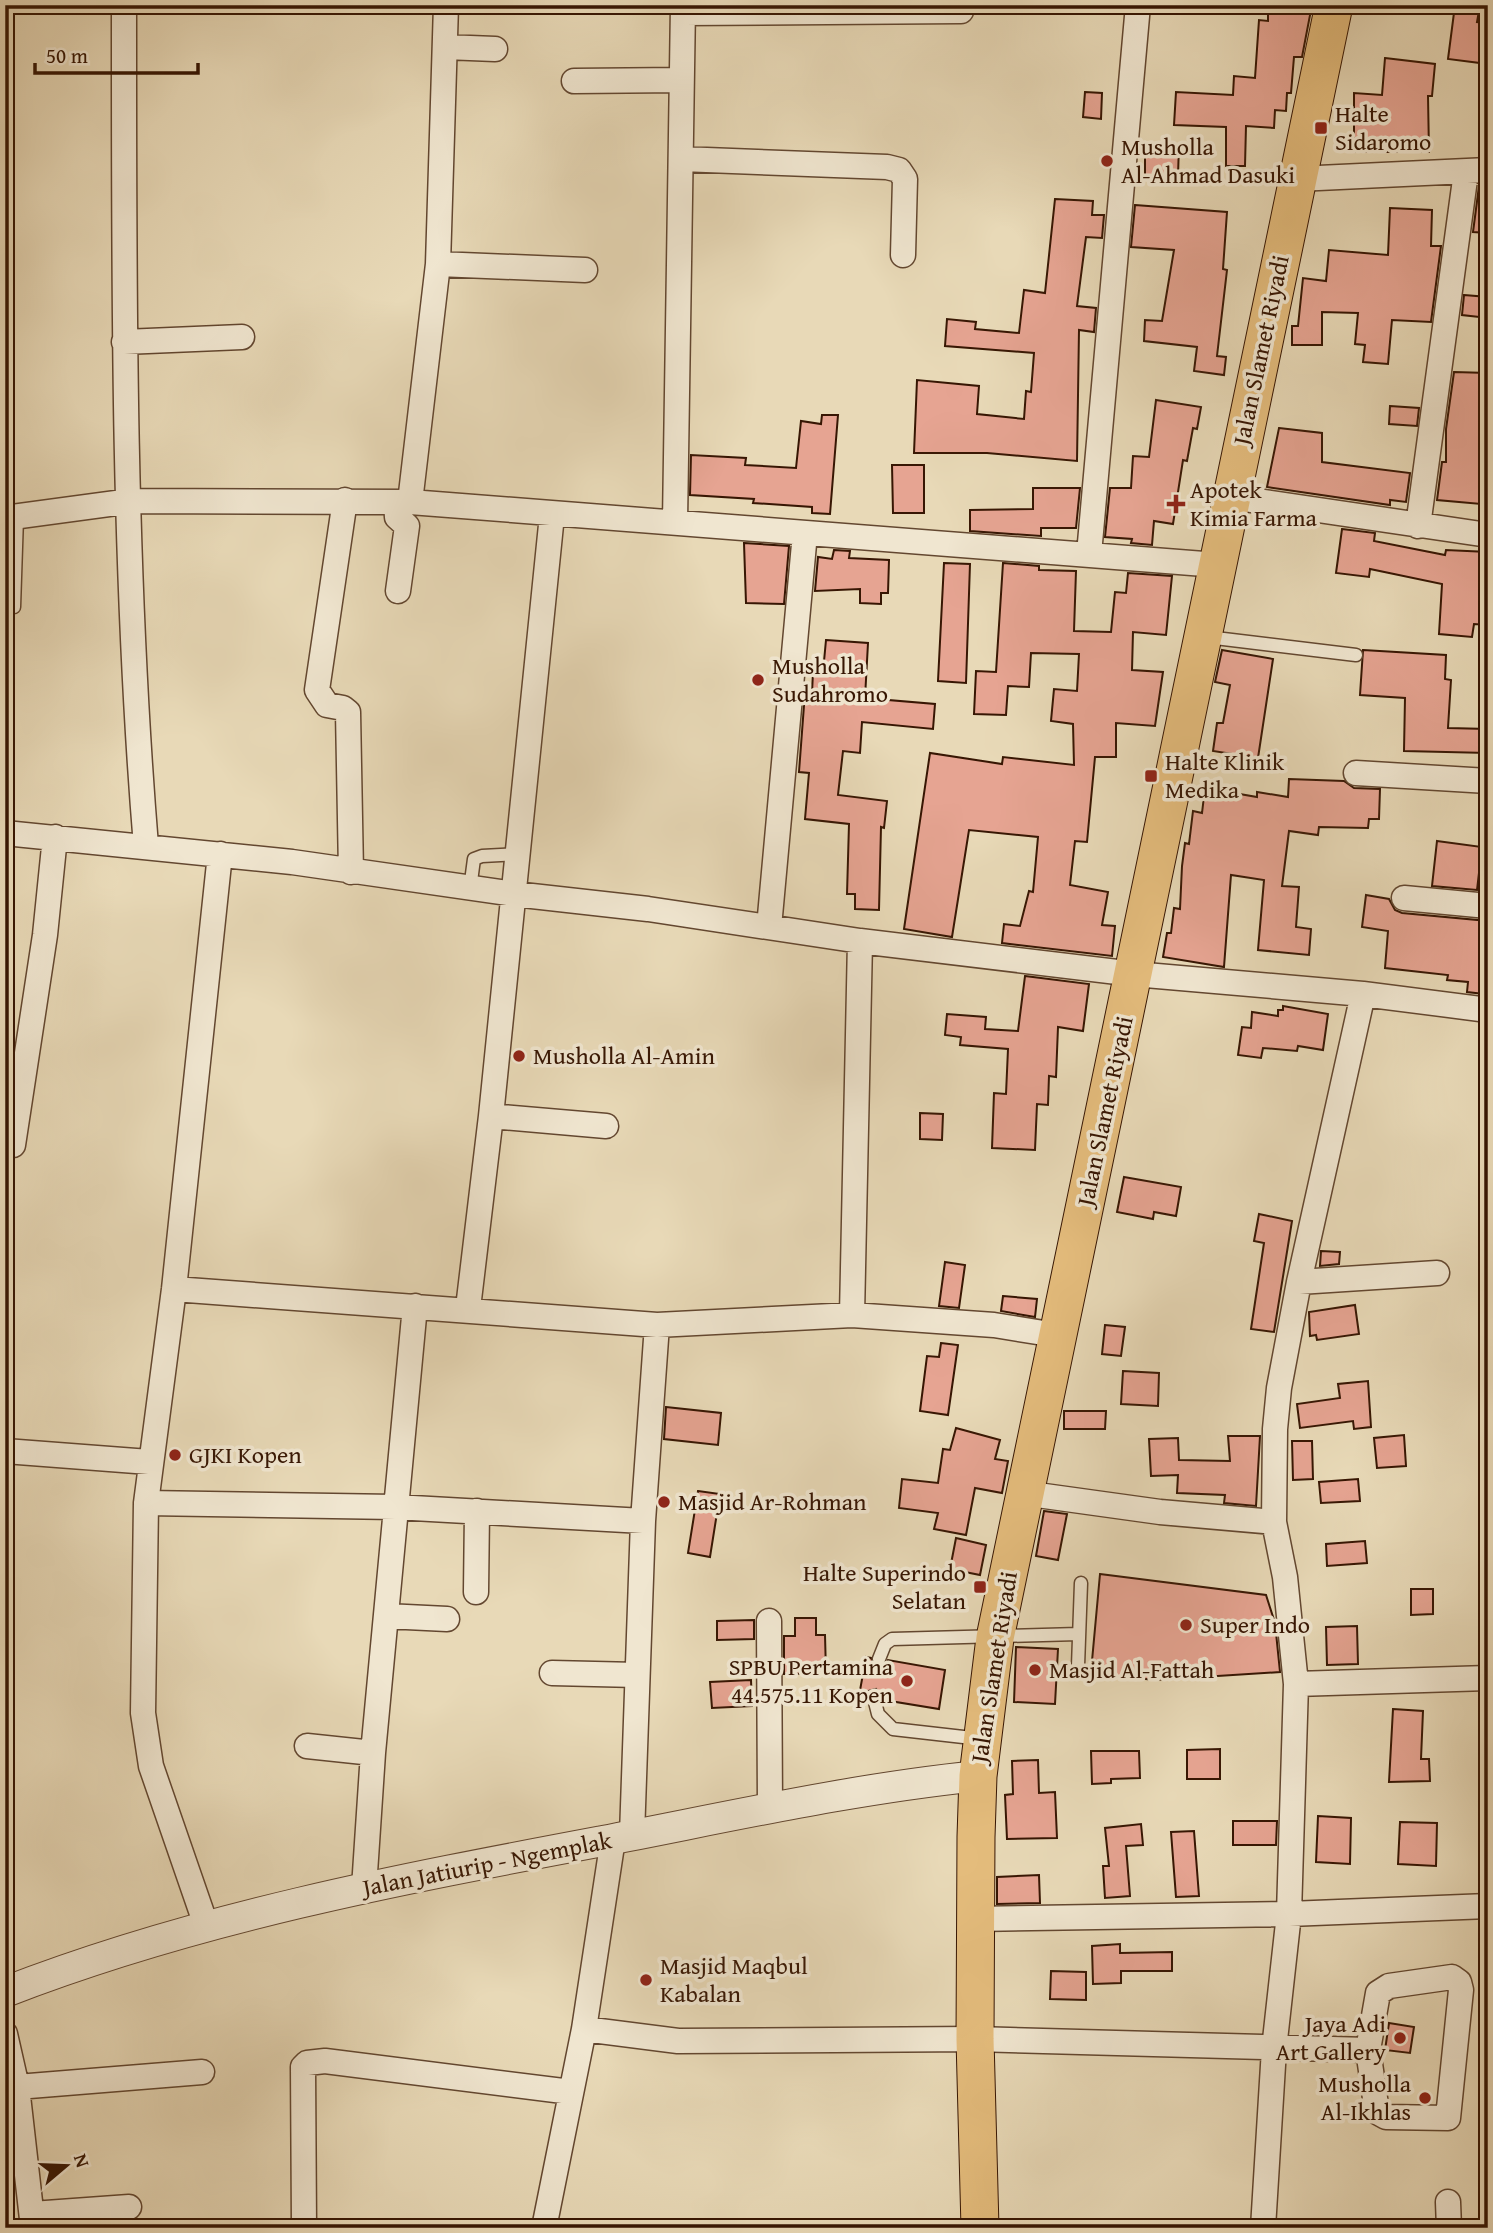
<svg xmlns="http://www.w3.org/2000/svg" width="1493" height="2233" font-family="'Gentium Book Plus',serif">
	<rect width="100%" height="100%" fill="#e8d9b7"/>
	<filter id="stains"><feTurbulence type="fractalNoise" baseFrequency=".00286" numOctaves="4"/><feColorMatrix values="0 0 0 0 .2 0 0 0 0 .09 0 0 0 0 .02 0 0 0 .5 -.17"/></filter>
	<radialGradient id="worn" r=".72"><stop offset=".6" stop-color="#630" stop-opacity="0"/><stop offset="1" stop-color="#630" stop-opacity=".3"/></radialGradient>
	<path fill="#e6a492" stroke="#371603" stroke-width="2" d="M1455 5H1480L1477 22 1488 23V64L1448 59Z
		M1268 7 1311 10 1302 57H1294L1291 93H1287L1286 111 1275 110 1274 128 1246 126 1245 166H1226V127L1174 125 1176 92 1233 95 1234 76 1255 78 1259 20 1268 21Z
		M1385 58 1435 64 1432 96H1428L1429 152H1354V93L1382 95Z
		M1085 92 1102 93 1101 119 1083 117Z
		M1145 144H1179L1178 176H1145Z
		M1479 186H1488V233L1473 232Z
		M1055 199 1093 201 1092 215H1104L1102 238 1086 237 1077 306 1096 308 1094 332 1079 330 1077 461 987 453H914L917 380 979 386 977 414 1024 419 1026 391 1031 392 1034 353 945 346 947 319 976 322 975 329 1019 333 1024 290 1045 293Z
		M1135 205 1227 212 1223 269 1227 270 1217 356 1226 357 1224 375 1194 371 1197 347 1144 341 1145 320 1162 321 1174 250 1131 247Z
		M1390 208 1432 210 1431 246H1441L1431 322 1392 320 1388 364 1363 362 1365 345 1355 344 1358 313 1322 312V345H1292V326H1298L1303 278 1326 281 1329 250 1388 255Z
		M1464 295 1488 297V318L1462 315Z
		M1454 372 1488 373V434L1481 504 1437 500 1442 462H1446V429Z
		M1156 400 1201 407 1197 429 1193 428 1187 461 1183 460 1173 524 1154 521 1152 545 1131 543 1132 539 1105 537 1110 488H1131L1133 456 1149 457Z
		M1390 406 1419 408 1417 426 1389 424Z
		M822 415H838L830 514 812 513V507L753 503 754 499 690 495 691 455 746 458 745 465 796 468 801 421 821 424Z
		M1279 428 1322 433V462L1410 473 1406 502 1390 500V505L1267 487Z
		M892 465H924V513H893Z
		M1033 488H1080L1076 528H1041V536L970 531V510L1033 509Z
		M1342 529 1375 533 1374 541 1445 555 1446 550 1488 552V625L1474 624 1472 637 1439 634 1442 584 1370 569 1369 577 1336 573Z
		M744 543 789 546 784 604 746 603Z
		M834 550 850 551 849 558 889 560 888 593H881V604L860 603V589L815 591 818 557 832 559Z
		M944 563 970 564 966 683 938 681Z
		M1003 563 1039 566V570L1076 571 1074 631 1111 632 1115 592 1126 593 1128 573 1172 576 1166 635 1133 632 1132 670 1163 672 1155 726 1116 723V757H1095L1087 842 1075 841 1070 885 1108 892 1102 925 1115 926 1112 956 1002 943 1004 924 1020 926 1029 891 1033 892 1038 837 969 830 952 937 904 929 930 753 1002 764 1003 757 1074 765 1073 724 1051 721 1054 689 1077 691 1079 654 1031 653 1029 687 1008 686 1006 715 974 714 976 671 996 672Z
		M826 640 868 643 865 698 935 704 933 729 862 722 860 753 843 751 838 795 887 801 884 828 881 827 879 910 855 909V894H847L849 824 805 819 809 773 799 772 805 692 812 693 813 672H823Z
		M1222 650 1273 659 1258 758 1213 751 1217 723H1223L1230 685 1215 682Z
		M1363 650 1446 655 1445 679 1451 680 1448 728 1488 729V753L1404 751 1405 698 1360 695Z
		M1289 779 1344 781 1354 788 1380 789 1379 819H1369L1368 828 1319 827 1318 835 1289 831 1282 886 1299 887 1296 927 1311 929 1309 955 1258 950 1264 880 1231 875 1224 967 1163 957 1167 933H1171L1174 908 1180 909 1182 866 1185 843 1189 844 1193 811 1202 813 1205 788 1257 797V792L1288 797Z
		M1437 841 1482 847 1477 890 1432 886Z
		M1366 895 1389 899 1395 910 1402 913 1488 921V981L1484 994 1467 992 1468 982 1447 980 1448 975 1385 968 1388 931 1362 927Z
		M1025 976 1089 984 1083 1031 1058 1027 1056 1077 1049 1076 1048 1105 1037 1104 1035 1150 992 1148 994 1093 1006 1094 1008 1049 960 1045 961 1037 945 1035 947 1014 986 1017 985 1029 1018 1031Z
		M1283 1006 1328 1014 1323 1050 1298 1046 1297 1051 1263 1048 1261 1058 1238 1055 1242 1027 1251 1028 1252 1012 1278 1016V1010H1283Z
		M920 1113 943 1114 942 1140 920 1139Z
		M1124 1177 1181 1187 1176 1216 1154 1212 1153 1219 1117 1212Z
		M1259 1214 1292 1221 1274 1332 1251 1329 1264 1243 1254 1241Z
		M1321 1251 1340 1252 1339 1264 1320 1266Z
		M945 1262 965 1265 959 1308 939 1306Z
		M1003 1296 1037 1299 1035 1317 1001 1311Z
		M1355 1305 1359 1334 1317 1340 1316 1335 1310 1336 1309 1312Z
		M1105 1325 1125 1327 1121 1356 1102 1354Z
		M941 1343 958 1345 948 1415 920 1411 927 1356 939 1357Z
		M1123 1371 1159 1373 1158 1406 1121 1404Z
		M1368 1381 1371 1427 1354 1429 1353 1421 1300 1428 1297 1404 1340 1398 1338 1384Z
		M666 1407 721 1413 718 1445 664 1439Z
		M1064 1411H1106L1105 1429H1064Z
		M956 1428 1000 1440 995 1459 1008 1461 1002 1493 975 1488 966 1535 934 1529 938 1513 899 1508 902 1479 938 1483 943 1449 950 1450Z
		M1404 1435 1406 1466 1377 1468 1374 1438Z
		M1228 1436H1260L1256 1506 1224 1503 1225 1495 1177 1493 1178 1475 1151 1476 1149 1439 1178 1438 1179 1460 1230 1461Z
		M1292 1441H1312L1313 1479 1293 1480Z
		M1358 1479 1360 1501 1321 1503 1319 1482Z
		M698 1491 720 1494 710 1557 688 1553Z
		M1044 1511 1067 1514 1058 1560 1036 1556Z
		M956 1538 986 1545 980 1575 950 1569Z
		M1365 1541 1367 1563 1327 1566 1326 1544Z
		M1100 1574 1266 1595 1275 1623 1280 1672 1155 1680 1100 1674 1102 1661H1092Z
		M1411 1589H1433V1614L1411 1615Z
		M795 1618H816V1635H825L826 1673 784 1674V1636H795Z
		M754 1620V1639L717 1640V1621Z
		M1357 1626 1358 1664 1327 1665 1326 1627Z
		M1016 1647 1058 1649 1055 1704 1014 1702Z
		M866 1657 871 1658 876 1667 884 1666 888 1660 945 1670 939 1709 884 1700 876 1689 868 1691 865 1697 859 1696Z
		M751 1680 752 1706 712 1708 710 1682Z
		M1393 1709 1423 1711 1421 1759H1429L1430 1781 1389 1782Z
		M1220 1749V1779H1187V1750Z
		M1091 1751H1139L1140 1778 1111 1779V1783L1092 1784Z
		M1038 1760 1039 1793 1055 1792 1057 1838 1007 1839 1005 1795 1013 1794 1012 1761Z
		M1318 1816 1351 1818 1350 1864 1316 1862Z
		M1233 1821H1277L1276 1845H1233Z
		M1400 1822 1437 1823 1436 1866 1398 1864Z
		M1141 1824 1143 1845 1126 1846 1130 1896 1105 1898 1103 1866H1109L1105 1828Z
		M1194 1831 1199 1896 1176 1897 1171 1832Z
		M1039 1875 1040 1903 997 1904V1877Z
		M1120 1944V1953L1172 1952V1971H1121V1983L1093 1984 1092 1946Z
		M1051 1971 1086 1972V2000L1050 1999Z
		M1389 2023 1414 2027 1410 2053 1385 2050Z"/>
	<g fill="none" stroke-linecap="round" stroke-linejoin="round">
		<g stroke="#634730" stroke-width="15">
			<path id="service" d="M14 607 17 517
				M1207 637 1356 655
				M470 889 474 859 482 856 518 854
				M879 1659 885 1644 892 1639 1078 1634
				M1078 1666 1081 1583
				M874 1698 878 1714 893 1729 981 1739"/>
		</g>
		<g stroke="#634730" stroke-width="27">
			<path id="minor" d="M124 5C124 286 123 567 146 846
				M446 5 438 264 410 502 1217 565
				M683 13 961 11
				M445 47 495 49
				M574 81 681 80
				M681 159 887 167 899 170 905 179 903 255
				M1297 179 1488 170
				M438 264 585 270
				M124 342 242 337
				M1230 497 1488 535
				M345 500 317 690 327 705 343 708 348 712 351 872
				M396 502 397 517 407 526 398 591
				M5 518 131 501 410 502
				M675 522 683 5
				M1418 526 1466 172
				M1089 554 1138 5
				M1356 773 1488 781
				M5 833 292 862 514 894 648 909 860 941 1134 974 1363 994 1488 1010
				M1404 898 1488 906
				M769 927 805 533
				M491 1116 606 1126
				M13 1145 45 935 55 837
				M1299 1282 1437 1273
				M174 1289 657 1325 852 1315 994 1325 1056 1335
				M468 1308 491 1116 552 515
				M852 1315 860 941
				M5 1451 149 1462
				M1023 1493 1160 1512 1274 1522
				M146 1503 395 1507 643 1521
				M476 1592 477 1511
				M386 1616 447 1619
				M769 1621 770 1808
				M552 1673 637 1675
				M1296 1684 1488 1678
				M307 1746 373 1753
				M632 1835 643 1521 657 1325
				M364 1888 373 1753 415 1306
				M975 1919 1289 1914 1488 1906
				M206 1925 151 1766 143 1713 146 1503 174 1289 220 854
				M584 2029 678 2041 975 2039 1368 2050 1378 1993 1389 1986 1452 1977 1459 1982 1461 1990 1448 2118 1386 2117 1377 2112 1368 2050
				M5 2034 17 2087 33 2228
				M17 2087 202 2072
				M1448 2202 1449 2228
				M32 2214 129 2207
				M304 2228 303 2067 307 2063 325 2061 571 2092
				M544 2228 584 2029 613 1839
				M1263 2228 1274 2049 1289 1914 1296 1684 1285 1577 1274 1522 1275 1429 1279 1388 1299 1282 1363 994"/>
		</g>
		<g stroke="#634730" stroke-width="32">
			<path id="tertiary" d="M5 1992C198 1917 401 1879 603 1841 728 1817 851 1789 978 1776"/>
		</g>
		<g stroke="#371603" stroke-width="39">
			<path id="primary" d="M980 2228 975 2039 976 1837 978 1776 995 1638 1334 5"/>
		</g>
		<use href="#service" stroke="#f0e6d0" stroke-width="12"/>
		<use href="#minor" stroke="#f0e6d0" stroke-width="24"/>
		<use href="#tertiary" stroke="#f0e6d0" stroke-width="30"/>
		<use href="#primary" stroke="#e4bc7c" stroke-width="37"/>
	</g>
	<g fill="#8f2418" stroke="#f0e6d0" stroke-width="2.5">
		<rect x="1314" y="121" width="14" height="14" rx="3.5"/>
		<circle cx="1107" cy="161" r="7"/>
		<path d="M1172.5 493.5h7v7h7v7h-7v7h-7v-7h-7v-7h7z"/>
		<circle cx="758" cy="680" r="7"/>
		<rect x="1144" y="769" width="14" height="14" rx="3.5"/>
		<circle cx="519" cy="1056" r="7"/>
		<circle cx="175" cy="1455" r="7"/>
		<circle cx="664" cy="1502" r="7"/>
		<rect x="973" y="1580" width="14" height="14" rx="3.5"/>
		<circle cx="1186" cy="1625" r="7"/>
		<circle cx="1035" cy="1670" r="7"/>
		<circle cx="907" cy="1681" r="7"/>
		<circle cx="646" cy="1980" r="7"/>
		<circle cx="1400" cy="2038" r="7"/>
		<circle cx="1425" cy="2098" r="7"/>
	</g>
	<g text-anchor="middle" stroke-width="7" stroke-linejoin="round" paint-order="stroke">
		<g font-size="24" fill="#371603" stroke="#f0e6d0" text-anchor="start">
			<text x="1335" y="122">Halte<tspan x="1335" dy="28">Sidaromo</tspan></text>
			<text x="1121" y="155">Musholla<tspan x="1121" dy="28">Al-Ahmad Dasuki</tspan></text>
			<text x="1190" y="498">Apotek<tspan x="1190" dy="28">Kimia Farma</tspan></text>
			<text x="772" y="674">Musholla<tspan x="772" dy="28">Sudahromo</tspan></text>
			<text x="1165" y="770">Halte Klinik<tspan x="1165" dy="28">Medika</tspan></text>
			<text x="533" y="1064">Musholla Al-Amin</text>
			<text x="189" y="1463">GJKI Kopen</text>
			<text x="678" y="1510">Masjid Ar-Rohman</text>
			<text x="966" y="1581" text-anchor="end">Halte Superindo<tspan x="966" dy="28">Selatan</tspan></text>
			<text x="1200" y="1633">Super Indo</text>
			<text x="893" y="1675" text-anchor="end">SPBU Pertamina<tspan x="893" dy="28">44.575.11 Kopen</tspan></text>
			<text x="1049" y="1678">Masjid Al-Fattah</text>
			<text x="660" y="1974">Masjid Maqbul<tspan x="660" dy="28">Kabalan</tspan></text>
			<text x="1386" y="2032" text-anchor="end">Jaya Adi<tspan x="1386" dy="28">Art Gallery</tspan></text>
			<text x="1411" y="2092" text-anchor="end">Musholla<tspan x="1411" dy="28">Al-Ikhlas</tspan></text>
		</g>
		<g font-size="24" fill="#371603" stroke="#f0e6d0">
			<text transform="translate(1261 350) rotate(-78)" y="8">Jalan Slamet Riyadi</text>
			<text transform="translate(1105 1111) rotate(-78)" y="8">Jalan Slamet Riyadi</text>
			<text transform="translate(994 1667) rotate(-81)" y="8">Jalan Slamet Riyadi</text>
			<text transform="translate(487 1864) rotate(-11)" y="8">Jalan Jatiurip - Ngemplak</text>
		</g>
	</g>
	<rect width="1493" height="2233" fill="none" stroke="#e8d9b7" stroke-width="28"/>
	<rect x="7" y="7" width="1479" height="2219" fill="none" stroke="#371603" stroke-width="3.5"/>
	<rect x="14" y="14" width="1465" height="2205" fill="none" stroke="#371603" stroke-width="2"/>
	<g transform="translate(66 2166) rotate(71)" stroke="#f0e6d0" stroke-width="5" paint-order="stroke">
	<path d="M0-5L12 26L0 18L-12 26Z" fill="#371603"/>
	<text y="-10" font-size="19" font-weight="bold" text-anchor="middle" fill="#371603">N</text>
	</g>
	<path d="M35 63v10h163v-10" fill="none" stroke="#371603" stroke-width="3.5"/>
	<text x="46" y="63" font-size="21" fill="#371603" stroke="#f0e6d0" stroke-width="5" paint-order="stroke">50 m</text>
	<rect width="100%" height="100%" filter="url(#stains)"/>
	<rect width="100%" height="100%" fill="url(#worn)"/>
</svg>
